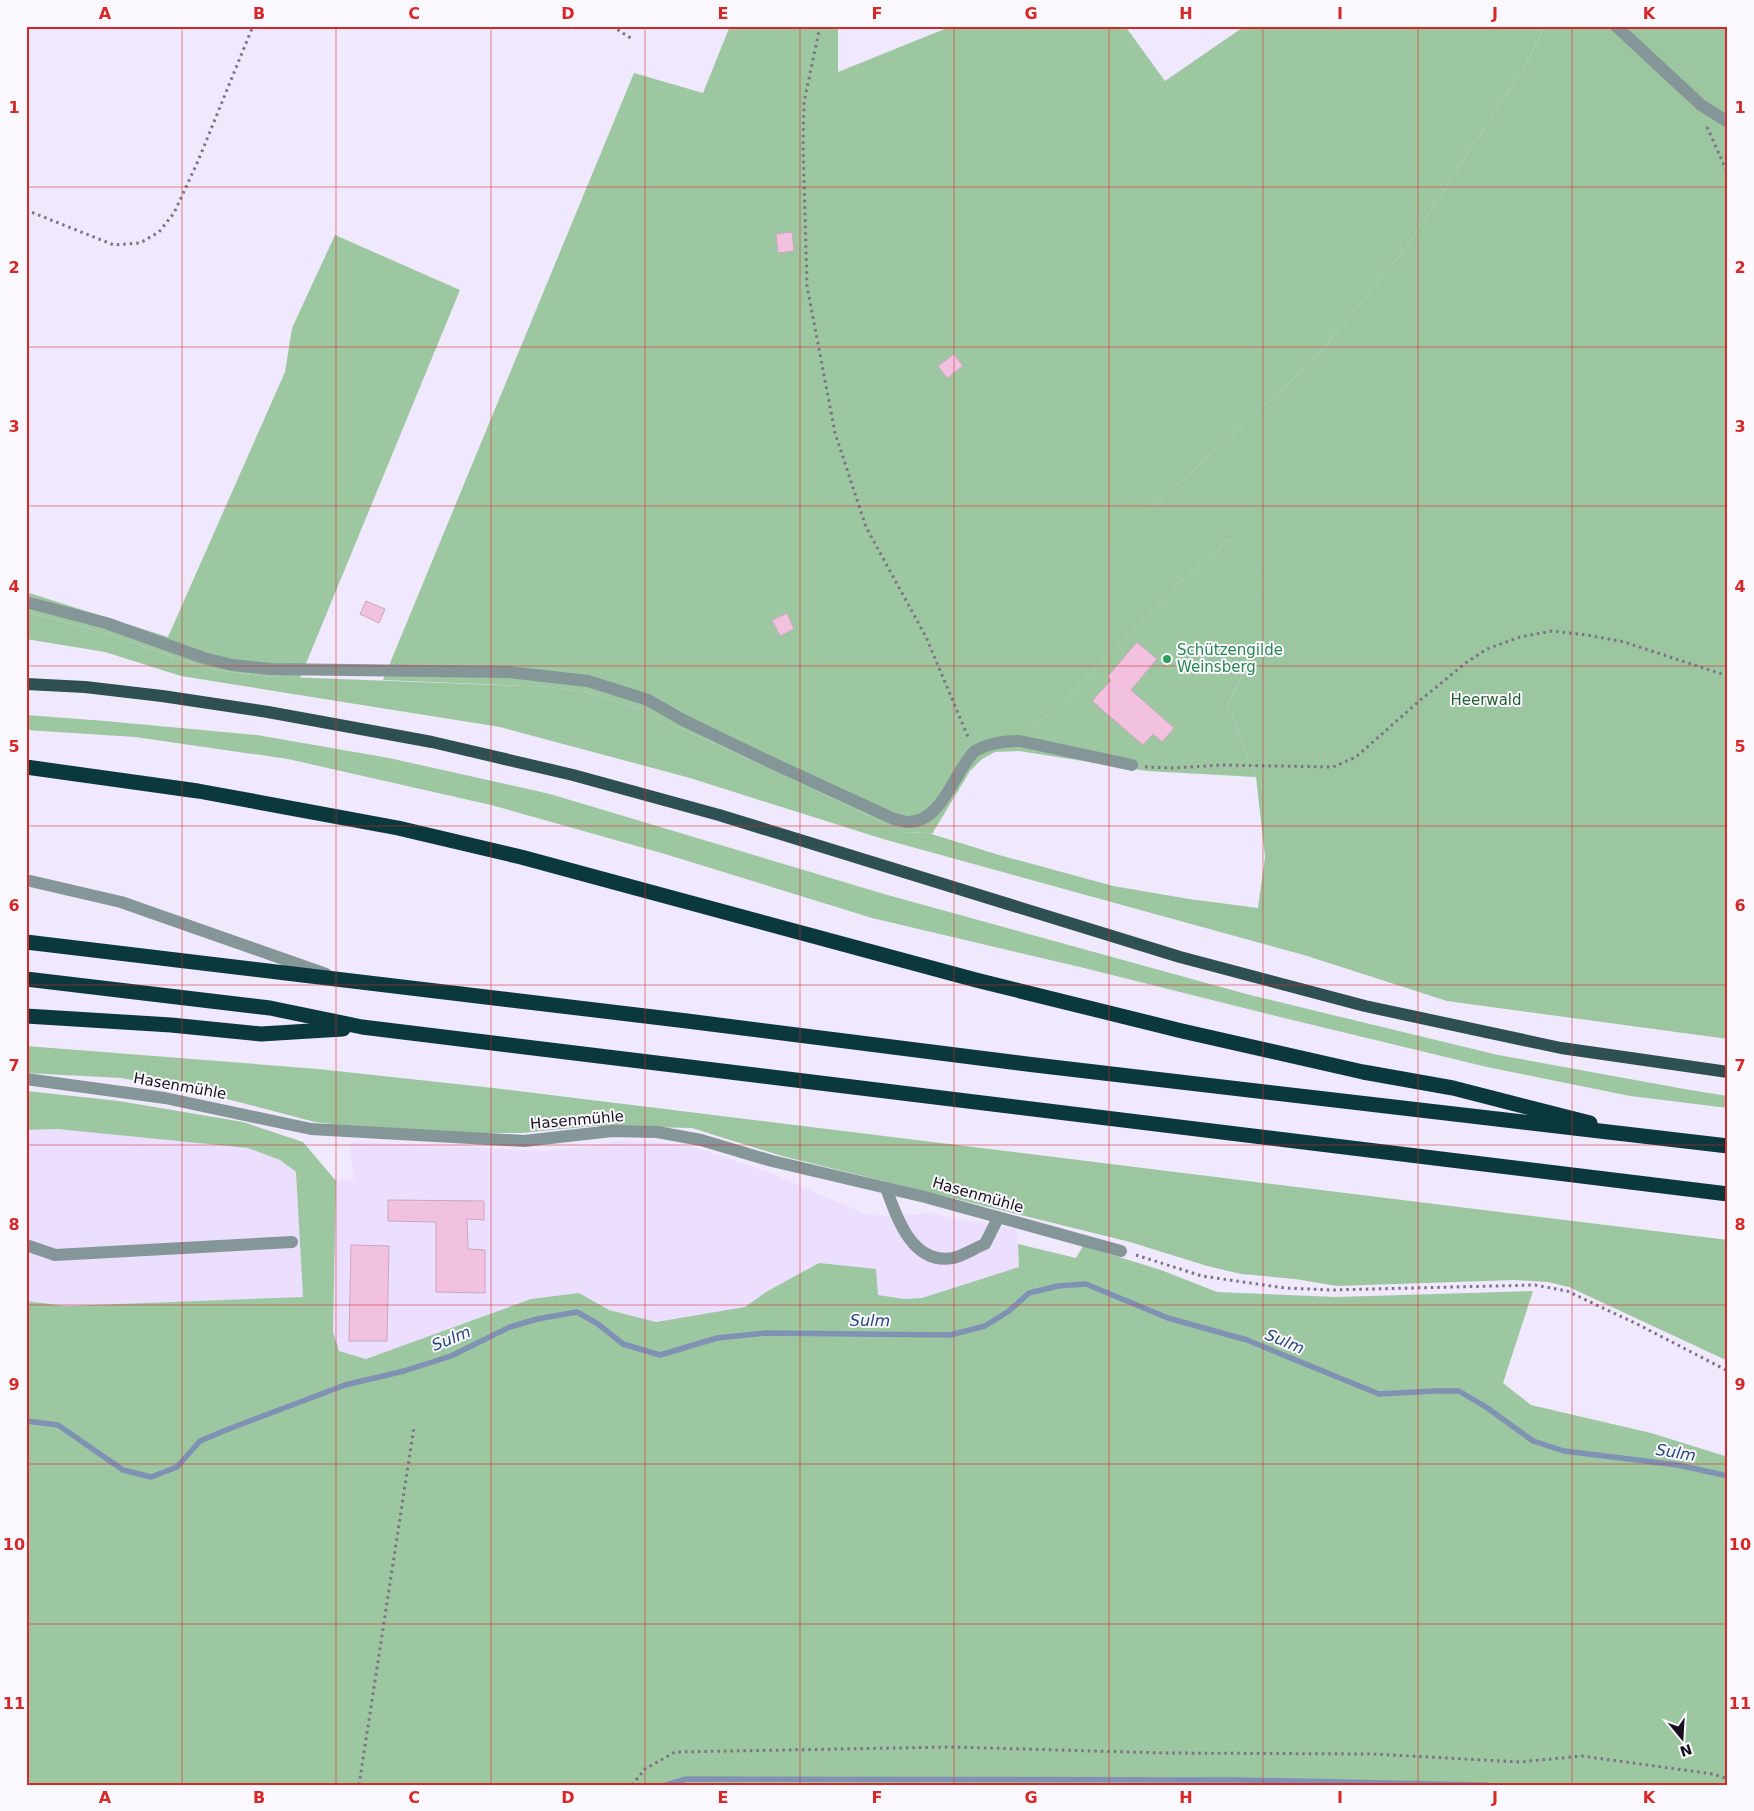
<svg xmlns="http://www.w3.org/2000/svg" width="1754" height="1811" viewBox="0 0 1754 1811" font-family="'DejaVu Sans',sans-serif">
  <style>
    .built { fill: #ecdefe }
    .green { fill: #9dc7a1 }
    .forest { fill: #9cc6a0 }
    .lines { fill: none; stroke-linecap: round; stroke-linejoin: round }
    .stream { stroke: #7f92b4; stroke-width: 5.5 }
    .building { fill: #f3c1e0; stroke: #c9a8bc }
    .path { stroke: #7b7484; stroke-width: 3; stroke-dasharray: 2.5 4; stroke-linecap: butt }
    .minor { stroke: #849698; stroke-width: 12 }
    .major { stroke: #2e5053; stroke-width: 12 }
    .highway { stroke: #0b383c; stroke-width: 15 }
    .grid { fill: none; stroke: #d62828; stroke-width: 1; stroke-opacity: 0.55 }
    .leisure-dot { fill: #2e9e5b; stroke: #fbf8ff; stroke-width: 2 }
    .labels { text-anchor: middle; stroke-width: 4; stroke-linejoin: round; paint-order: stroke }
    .leisure-label { font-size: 15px; fill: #27864d; stroke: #fbf8ff; text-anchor: start }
    .park-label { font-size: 15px; fill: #225e2e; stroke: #fbf8ff }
    .street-label { font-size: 15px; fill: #16111c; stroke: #fbf8ff }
    .water-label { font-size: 16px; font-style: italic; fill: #24487e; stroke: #fbf8ff }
    .neatline { fill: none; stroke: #d62828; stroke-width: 2 }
    .grid-label { font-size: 16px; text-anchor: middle; font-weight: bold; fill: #d62828 }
  </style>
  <rect width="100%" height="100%" fill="#f0e8fc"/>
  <g class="built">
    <path d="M57,1129L248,1148L280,1160L296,1172L303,1297L66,1306L26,1301V1130Z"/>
    <path d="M620,1141L665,1143L696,1148L768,1172L865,1214L883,1216L928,1213L1017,1230L1019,1267L922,1298L904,1299L878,1295L766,1292L745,1307L656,1322L609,1310L579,1293L432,1336L366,1359L339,1351L333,1332L336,1181L354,1180L350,1148L352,1142L545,1151L573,1148Z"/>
  </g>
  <g class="green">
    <path d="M730,26H838V72L952,26H1125L1165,81L1245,26H1545L1524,68L1404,251L1312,362L1151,509L1033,727L1065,699L1183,579L1229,539L1274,584L1216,645L1243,673L1228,705L1256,777L1147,771L1019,751L995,752L982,759L970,771L932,834L925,832L904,833L786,776L640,710L593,694L551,687L383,680L634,73L703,93Z"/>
    <path d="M335,235L460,290L300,678L260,676L211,669L178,659L102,632L26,612V592L168,637L285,372L292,328Z"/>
    <path d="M26,715L105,721L257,735L389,758L550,794L884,894L1250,995L1498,1055L1690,1090L1728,1096V1108L1630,1096L1487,1067L1280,1017L1080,967L872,918L665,854L491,805L288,759L135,737L26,730Z"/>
    <path d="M26,1091L119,1101L243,1122L303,1142L336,1181L333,1332L339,1351L366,1359L531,1299L579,1293L609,1310L656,1322L745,1307L766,1292L819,1263L876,1269L878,1295L904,1299L922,1298L1019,1267L1018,1244L1076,1258L1083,1246L1161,1270L1217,1292L1336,1297L1533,1291L1503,1383L1531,1405L1651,1433L1728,1457V1785H26V1301L66,1306L303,1297L296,1172L280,1160L248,1148L57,1129L26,1130Z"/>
  </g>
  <g class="forest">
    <path d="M1545,26H1728V1039L1447,1001L1304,955L883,839L690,778L500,727L181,676L105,652L26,639V612L102,632L178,659L211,669L260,676L551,687L593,694L640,710L786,776L904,833L925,832L999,855L1113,886L1189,899L1258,908L1265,857L1256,777L1228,705L1243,673L1215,645L1273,584L1229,539L1183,579L1065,699L1033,727L993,730L974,725L949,672L1151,509L1312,362L1404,251L1524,68Z"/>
    <path d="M26,1046L318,1069L493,1088L1728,1240V1361L1569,1287L1548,1282L1515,1280L1337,1286L1295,1279L1241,1274L1207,1266L1130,1242L782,1156L692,1128L594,1126L521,1133H470L340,1125L315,1122L200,1092L121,1078L26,1073Z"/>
  </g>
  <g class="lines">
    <g class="stream">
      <path d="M26,1421L58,1425L123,1470L151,1477L177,1467L200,1441L226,1430L345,1385L404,1371L451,1356L510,1327L537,1319L577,1312L598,1324L623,1344L660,1355L717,1338L766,1333L950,1335L985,1326L1009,1311L1029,1293L1058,1286L1086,1284L1168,1318L1247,1340L1379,1394L1434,1391H1459L1486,1407L1533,1441L1564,1451L1678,1465L1728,1476"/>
      <path d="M666,1785L686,1779L1240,1780L1487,1785"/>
    </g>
  </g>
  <g class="building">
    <path d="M792,232L794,251L778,253L776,234Z"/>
    <path d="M954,354L963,366L947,378L938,366Z"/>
    <path d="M366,601L385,609L379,623L360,614Z"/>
    <path d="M787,613L794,629L780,636L772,620Z"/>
    <path d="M1137,642L1157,659L1131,690L1174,728L1162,742L1153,734L1143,745L1092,701L1111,680L1107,677Z"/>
    <path d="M388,1200L484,1201V1220L467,1219L468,1249L485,1250V1293L436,1292V1222L388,1221Z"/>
    <path d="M351,1245L389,1246L387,1341H349Z"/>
  </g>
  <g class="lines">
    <g class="path">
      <path d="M612,26L632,39"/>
      <path d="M820,26L804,102L803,145L807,286L835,433L866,527L926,637L968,737"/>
      <path d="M1707,127L1728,174"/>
      <path d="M26,210L114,245L140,243L159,232L174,213L198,161L253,26"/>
      <path d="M1145,767L1174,768L1221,765L1333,767L1356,757L1418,702L1467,662L1487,649L1520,637L1552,631L1587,635L1624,642L1728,676"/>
      <path d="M1136,1255L1202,1276L1285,1288L1331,1290L1535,1285L1567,1291L1639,1325L1728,1371"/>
      <path d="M359,1785L414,1427"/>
      <path d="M632,1785L645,1769L675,1752L952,1747L1165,1753L1373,1754L1520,1762L1582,1756L1713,1774L1728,1779"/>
    </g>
    <g class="minor">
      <path d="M1616,26L1701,105L1728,122"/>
      <path d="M26,602L106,623L204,658L232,665L270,669L508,672L588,681L648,700L683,720L770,762L894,819C899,820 904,822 909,822C935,822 949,789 961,770C965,764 970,755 975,751C988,743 1005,741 1020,741L1132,765"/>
      <path d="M26,880L121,902L326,974"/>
      <path d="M26,1079L165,1098L311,1129L524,1141L612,1131L657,1132L701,1140L772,1161L925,1197L1121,1251"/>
      <path d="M886,1188C897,1218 912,1265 953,1258C963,1256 975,1248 985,1244L998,1218"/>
      <path d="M26,1245L55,1255L292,1242"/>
    </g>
    <path class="major" d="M26,684L85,687L162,696L268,712L432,742L573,775L719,815L1180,957L1365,1006L1561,1048L1728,1072"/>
    <g class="highway">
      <path d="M26,767L198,791L398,828L521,857L976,980L1182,1031L1363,1072L1453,1088L1590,1123"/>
      <path d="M26,942L687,1021L1035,1065L1728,1146"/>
      <path d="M26,979L270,1008L362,1027L1728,1194"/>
      <path d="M26,1016L171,1025L261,1034L343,1029"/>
    </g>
  </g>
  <path class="grid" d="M182,26V1785M336,26V1785M491,26V1785M645,26V1785M800,26V1785M954,26V1785M1109,26V1785M1263,26V1785M1418,26V1785M1572,26V1785M26,187H1728M26,347H1728M26,506H1728M26,666H1728M26,826H1728M26,985H1728M26,1145H1728M26,1305H1728M26,1464H1728M26,1624H1728"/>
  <circle class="leisure-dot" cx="1167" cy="659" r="5"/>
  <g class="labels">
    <g class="leisure-label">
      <text x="1177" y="655">Schützengilde<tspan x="1177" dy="17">Weinsberg</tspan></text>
    </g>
    <g class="park-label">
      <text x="1486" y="705">Heerwald</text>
    </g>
    <g class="street-label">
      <text transform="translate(180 1086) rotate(10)" y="5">Hasenmühle</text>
      <text transform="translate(577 1120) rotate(-5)" y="5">Hasenmühle</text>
      <text transform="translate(978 1195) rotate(16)" y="5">Hasenmühle</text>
    </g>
    <g class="water-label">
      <text transform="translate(870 1320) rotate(1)" y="6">Sulm</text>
      <text transform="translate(451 1338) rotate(-22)" y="6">Sulm</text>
      <text transform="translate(1285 1341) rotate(23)" y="6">Sulm</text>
      <text transform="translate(1676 1452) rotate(9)" y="6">Sulm</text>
    </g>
  </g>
  <rect width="1754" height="1811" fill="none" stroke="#fbf8ff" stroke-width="55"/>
  <g transform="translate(1682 1738) rotate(162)" stroke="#fbf8ff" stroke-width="4" paint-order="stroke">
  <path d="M0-4L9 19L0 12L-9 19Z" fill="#16111c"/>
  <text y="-8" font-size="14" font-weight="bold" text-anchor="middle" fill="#16111c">N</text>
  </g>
  <rect x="28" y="28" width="1698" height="1756" class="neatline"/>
  <g class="grid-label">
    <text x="105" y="19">A</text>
    <text x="259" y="19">B</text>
    <text x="414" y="19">C</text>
    <text x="568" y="19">D</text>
    <text x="723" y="19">E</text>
    <text x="877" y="19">F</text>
    <text x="1031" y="19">G</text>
    <text x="1186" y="19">H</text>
    <text x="1340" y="19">I</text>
    <text x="1495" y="19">J</text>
    <text x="1649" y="19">K</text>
    <text x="14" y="113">1</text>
    <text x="1740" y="113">1</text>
    <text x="14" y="273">2</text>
    <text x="1740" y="273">2</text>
    <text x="14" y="432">3</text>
    <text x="1740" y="432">3</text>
    <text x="14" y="592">4</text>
    <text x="1740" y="592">4</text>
    <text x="14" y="752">5</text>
    <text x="1740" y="752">5</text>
    <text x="14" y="911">6</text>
    <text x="1740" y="911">6</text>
    <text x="14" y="1071">7</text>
    <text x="1740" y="1071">7</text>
    <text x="14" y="1230">8</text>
    <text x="1740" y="1230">8</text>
    <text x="14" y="1390">9</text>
    <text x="1740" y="1390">9</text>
    <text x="14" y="1550">10</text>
    <text x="1740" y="1550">10</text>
    <text x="14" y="1709">11</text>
    <text x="1740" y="1709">11</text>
    <text x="105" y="1803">A</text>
    <text x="259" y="1803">B</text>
    <text x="414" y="1803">C</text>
    <text x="568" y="1803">D</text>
    <text x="723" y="1803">E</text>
    <text x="877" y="1803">F</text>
    <text x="1031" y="1803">G</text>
    <text x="1186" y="1803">H</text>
    <text x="1340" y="1803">I</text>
    <text x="1495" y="1803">J</text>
    <text x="1649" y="1803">K</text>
  </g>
</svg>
